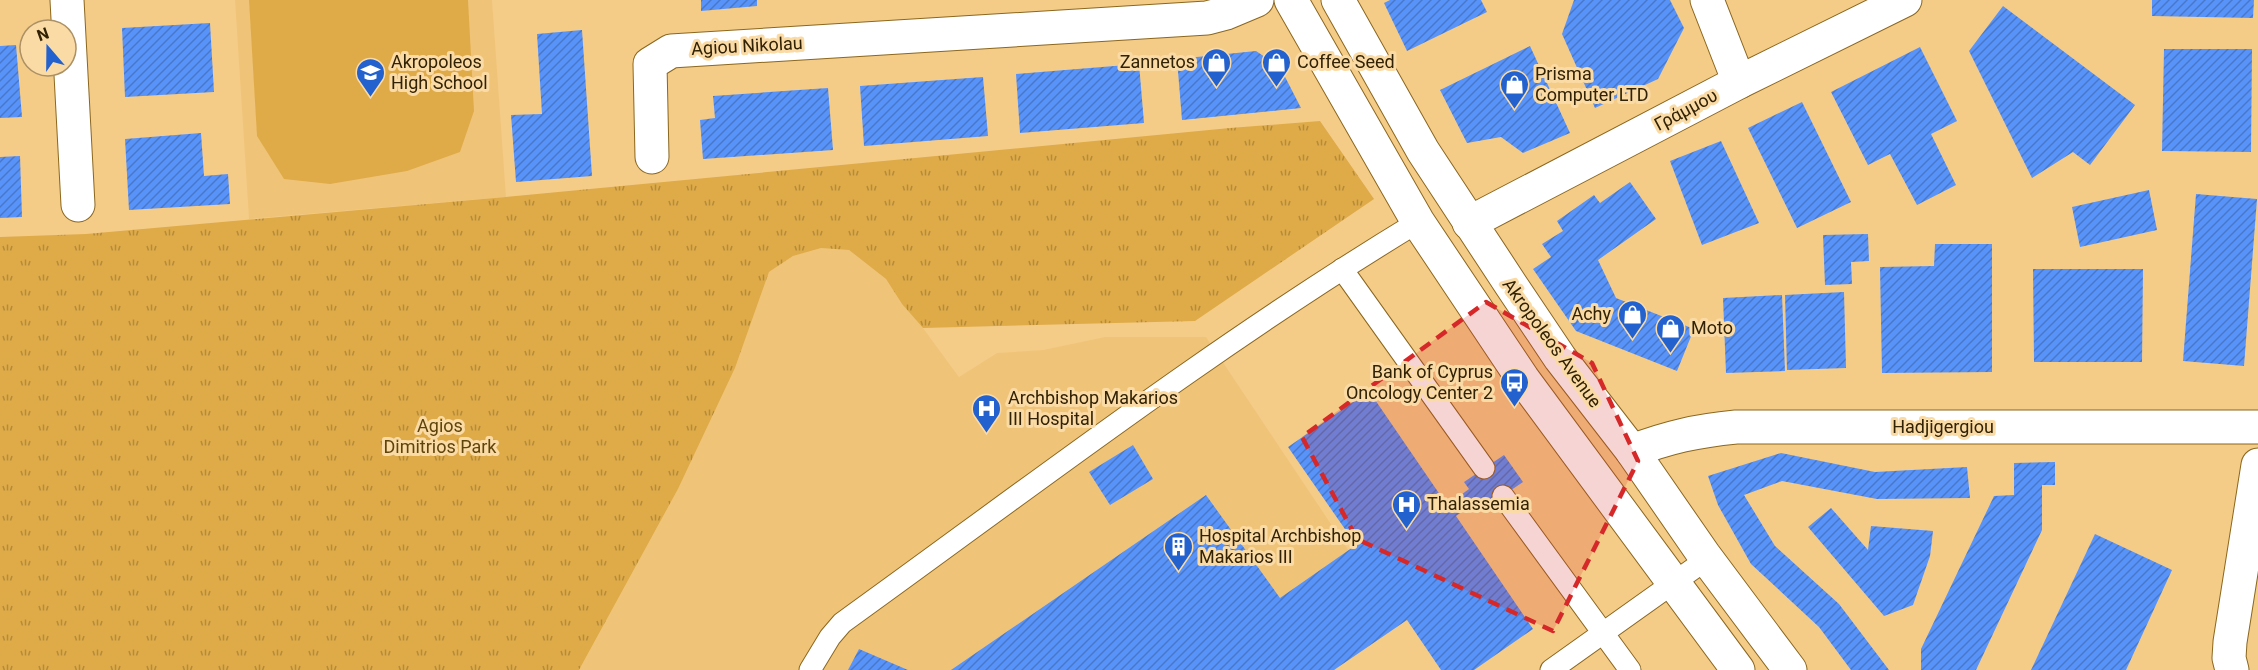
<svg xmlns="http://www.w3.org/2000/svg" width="2258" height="670" viewBox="0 0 2258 670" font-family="Roboto,sans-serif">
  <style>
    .built { fill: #f0c478 }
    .park { fill: url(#park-tufts) }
    .pitch { fill: #dfab48 }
    .building { fill: url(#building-hatch) }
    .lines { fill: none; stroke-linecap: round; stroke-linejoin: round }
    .service-casing { stroke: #8b671f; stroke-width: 23 }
    .minor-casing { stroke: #8b671f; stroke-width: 35 }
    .secondary-casing { stroke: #8b671f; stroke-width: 35 }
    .service { stroke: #fff; stroke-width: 21 }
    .minor { stroke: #fff; stroke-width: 33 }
    .secondary { stroke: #fff; stroke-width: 33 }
    .marked { fill: #d62828; fill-opacity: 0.2; stroke: #d62828; stroke-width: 4.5; stroke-dasharray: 12 8; stroke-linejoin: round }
    .labels { text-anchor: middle; stroke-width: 6; stroke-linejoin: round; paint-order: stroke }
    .street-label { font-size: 18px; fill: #322205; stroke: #fbdba5 }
    .poi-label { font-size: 18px; fill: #322205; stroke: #fbdba5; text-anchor: start }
    .park-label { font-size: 18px; fill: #5e440b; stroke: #fbdba5 }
  </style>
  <defs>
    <pattern id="park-tufts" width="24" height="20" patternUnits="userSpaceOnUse" patternTransform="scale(1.5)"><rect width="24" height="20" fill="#dfab48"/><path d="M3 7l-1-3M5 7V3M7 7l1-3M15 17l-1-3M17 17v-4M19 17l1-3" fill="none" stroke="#b58b3a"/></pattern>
    <pattern id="building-hatch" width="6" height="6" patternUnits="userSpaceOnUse" patternTransform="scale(1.5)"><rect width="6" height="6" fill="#5893fa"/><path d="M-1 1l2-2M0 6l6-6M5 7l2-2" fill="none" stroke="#4978c8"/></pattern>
  </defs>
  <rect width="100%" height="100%" fill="#f4cc88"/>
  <g class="built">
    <path d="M235,0H492L506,197L249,219Z"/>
    <path d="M821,247L849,250L886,279L902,304L923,328L959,377L997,353L1043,350L1105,337H1206L1355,560L1305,670H579L678,489L735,368L769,272L793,256Z"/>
  </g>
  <path class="park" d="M1320,121L1374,199L1195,321L923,328L902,304L886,279L849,250L821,248L793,256L769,272L735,368L678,489L579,670H0V237L86,234L506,197L1230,128Z"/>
  <path class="pitch" d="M249,0H468L474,111L460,152L407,171L330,184L284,179L257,136Z"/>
  <g class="building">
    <path d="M701,0H757V6L701,11Z"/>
    <path d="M1390,0H1481L1487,12L1407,51L1384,3Z"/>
    <path d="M1574,0H1670L1684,28L1658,79L1595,108L1562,34Z"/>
    <path d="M2152,0H2254L2253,18L2152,16Z"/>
    <path d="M2003,6L2135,105L2090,165L2073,152L2032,178L1969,51Z"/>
    <path d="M210,23L214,92L125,97L122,28Z"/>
    <path d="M582,30L592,176L516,182L511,115L542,114L537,34Z"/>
    <path d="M16,45L22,117L0,118V46Z"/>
    <path d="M1530,46L1570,133L1523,153L1501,137L1467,143L1440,90Z"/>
    <path d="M1920,47L1957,121L1931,134L1956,185L1917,205L1890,154L1868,165L1831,92Z"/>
    <path d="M2164,49H2252L2251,152L2162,151Z"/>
    <path d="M1256,51L1280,67L1301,108L1182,120L1177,59Z"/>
    <path d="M1139,64L1144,123L1020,133L1016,74Z"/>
    <path d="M983,77L988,136L864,146L860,86Z"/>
    <path d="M828,88L833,150L703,159L700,120L715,118L713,96Z"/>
    <path d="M1802,102L1851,202L1797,228L1748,128Z"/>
    <path d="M201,133L204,176L228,174L230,204L129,210L125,139Z"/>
    <path d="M1721,141L1759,223L1702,245L1670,161Z"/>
    <path d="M20,156L22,217L0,218V157Z"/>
    <path d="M1630,182L1656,219L1598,260L1616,298L1694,329L1677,371L1576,331L1533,269L1551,257L1542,244L1563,231L1557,221L1594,195L1600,203Z"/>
    <path d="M2149,190L2157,230L2080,247L2072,207Z"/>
    <path d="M2196,194L2257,199L2244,366L2183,361Z"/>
    <path d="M1868,234L1869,261L1851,262L1852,284L1825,285L1823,235Z"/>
    <path d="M1935,244H1992V372L1882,373L1880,267L1934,266Z"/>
    <path d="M2033,269H2143L2142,362H2034Z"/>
    <path d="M1844,292L1846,368L1787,370L1785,295Z"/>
    <path d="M1782,295L1785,371L1726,373L1723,298Z"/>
    <path d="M1369,391L1447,505L1469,489L1464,482L1504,455L1523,482L1483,509L1477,501L1456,516L1533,629L1474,670H1441L1407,620L1334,670H951L1206,495L1280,598L1356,545L1288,447Z"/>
    <path d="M1133,445L1153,479L1110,505L1089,472Z"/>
    <path d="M1781,453L1875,472L1967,467L1970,498L1877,499L1782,481L1744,495L1775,546L1839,604L1889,670H1851L1819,627L1751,564L1718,505L1708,476Z"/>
    <path d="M2055,462V485H2042V530L1976,670H1921V649L1994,496L2014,495V463Z"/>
    <path d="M1831,508L1868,550L1871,526L1933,531L1930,556L1913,605L1884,616L1808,527Z"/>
    <path d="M2095,534L2172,570L2126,670H2031Z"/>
    <path d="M859,649L908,670H848Z"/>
  </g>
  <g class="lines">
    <defs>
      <g id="service">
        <path d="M1342,269L1484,468"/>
        <path d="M1503,496L1630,670"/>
        <path d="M810,670L830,637L842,623C1032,486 1218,343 1418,222"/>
        <path d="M1551,670L1707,559"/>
      </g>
      <g id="minor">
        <path d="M67,0L78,205"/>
        <path d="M1707,0L1739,82"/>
        <path d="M652,157L650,64L671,51L1207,18L1226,13L1257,0"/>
        <path d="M1469,223L1739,82L1905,0"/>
        <path d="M1632,451C1669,437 1696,431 1736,427H2258"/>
        <path d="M2232,670L2229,658L2230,642L2258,465"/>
      </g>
      <g id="secondary">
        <path d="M1291,0L1418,222L1523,379L1738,670"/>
        <path d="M1338,0L1423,151L1511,285L1560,358L1632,451L1704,555L1790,670"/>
      </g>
    </defs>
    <use href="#service" class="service-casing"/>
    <use href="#minor" class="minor-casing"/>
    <use href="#secondary" class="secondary-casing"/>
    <use href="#service" class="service"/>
    <use href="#minor" class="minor"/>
    <use href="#secondary" class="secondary"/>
  </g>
  <path class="marked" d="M1486,302L1592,363L1638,461L1553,631L1357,539L1302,437Z"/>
  <defs>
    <symbol id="shop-pin" viewBox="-11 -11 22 30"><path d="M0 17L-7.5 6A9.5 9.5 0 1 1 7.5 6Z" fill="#2362ce" stroke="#fbdba5"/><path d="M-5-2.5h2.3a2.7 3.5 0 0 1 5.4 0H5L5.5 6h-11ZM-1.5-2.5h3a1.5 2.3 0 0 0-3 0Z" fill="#fff"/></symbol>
    <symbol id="school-pin" viewBox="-11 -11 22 30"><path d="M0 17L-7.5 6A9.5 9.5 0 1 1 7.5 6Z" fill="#2362ce" stroke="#fbdba5"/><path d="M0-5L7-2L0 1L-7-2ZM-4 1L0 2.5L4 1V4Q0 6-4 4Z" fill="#fff"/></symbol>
    <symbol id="bus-pin" viewBox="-11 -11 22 30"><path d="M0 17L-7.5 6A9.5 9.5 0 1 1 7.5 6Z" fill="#2362ce" stroke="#fbdba5"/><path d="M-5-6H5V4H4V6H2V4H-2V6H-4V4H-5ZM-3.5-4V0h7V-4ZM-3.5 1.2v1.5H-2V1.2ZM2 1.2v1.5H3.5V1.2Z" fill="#fff"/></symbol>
    <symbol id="hospital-pin" viewBox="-11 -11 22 30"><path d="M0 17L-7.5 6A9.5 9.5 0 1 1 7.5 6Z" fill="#2362ce" stroke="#fbdba5"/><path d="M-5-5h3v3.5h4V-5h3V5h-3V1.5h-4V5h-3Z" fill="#fff"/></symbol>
    <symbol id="building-pin" viewBox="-11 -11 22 30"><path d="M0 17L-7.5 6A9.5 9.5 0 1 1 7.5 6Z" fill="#2362ce" stroke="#fbdba5"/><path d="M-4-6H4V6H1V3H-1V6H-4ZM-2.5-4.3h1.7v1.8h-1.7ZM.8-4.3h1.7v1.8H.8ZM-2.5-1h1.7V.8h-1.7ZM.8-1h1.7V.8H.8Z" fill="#fff"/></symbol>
  </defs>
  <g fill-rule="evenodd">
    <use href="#shop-pin" x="1200" y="46" width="33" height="45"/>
    <use href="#shop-pin" x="1260" y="46" width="33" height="45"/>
    <use href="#school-pin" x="354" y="56" width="33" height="45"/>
    <use href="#shop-pin" x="1498" y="68" width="33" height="45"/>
    <use href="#shop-pin" x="1616" y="298" width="33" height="45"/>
    <use href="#shop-pin" x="1654" y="312" width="33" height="45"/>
    <use href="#bus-pin" x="1498" y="366" width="33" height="45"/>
    <use href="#hospital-pin" x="970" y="392" width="33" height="45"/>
    <use href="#hospital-pin" x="1390" y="488" width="33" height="45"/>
    <use href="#building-pin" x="1162" y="530" width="33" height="45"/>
  </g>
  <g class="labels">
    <g class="street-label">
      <text transform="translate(747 46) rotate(-3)" y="6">Agiou Nikolau</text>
      <text transform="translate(1686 110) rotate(-28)" y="6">Γράμμου</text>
      <text transform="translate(1552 343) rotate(54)" y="6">Akropoleos Avenue</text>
      <text x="1943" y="433">Hadjigergiou</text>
    </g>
    <g class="poi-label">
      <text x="391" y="68">Akropoleos<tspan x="391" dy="21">High School</tspan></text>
      <text x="1195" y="68" text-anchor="end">Zannetos</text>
      <text x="1297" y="68">Coffee Seed</text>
      <text x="1535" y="80">Prisma<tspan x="1535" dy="21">Computer LTD</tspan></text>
      <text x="1611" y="320" text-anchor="end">Achy</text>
      <text x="1691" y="334">Moto</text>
      <text x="1493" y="378" text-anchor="end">Bank of Cyprus<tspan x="1493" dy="21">Oncology Center 2</tspan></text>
      <text x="1008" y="404">Archbishop Makarios<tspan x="1008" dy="21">III Hospital</tspan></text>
      <text x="1427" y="510">Thalassemia</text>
      <text x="1199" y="542">Hospital Archbishop<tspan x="1199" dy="21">Makarios III</tspan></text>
    </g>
    <g class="park-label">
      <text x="440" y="432">Agios<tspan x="440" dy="21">Dimitrios Park</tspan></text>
    </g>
  </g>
  <g transform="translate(48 48) rotate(340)"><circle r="28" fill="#fbdba5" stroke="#ab9165" stroke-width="1.5"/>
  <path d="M0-4.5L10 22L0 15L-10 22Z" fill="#2362ce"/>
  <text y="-9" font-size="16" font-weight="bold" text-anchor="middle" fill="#322205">N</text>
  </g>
</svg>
